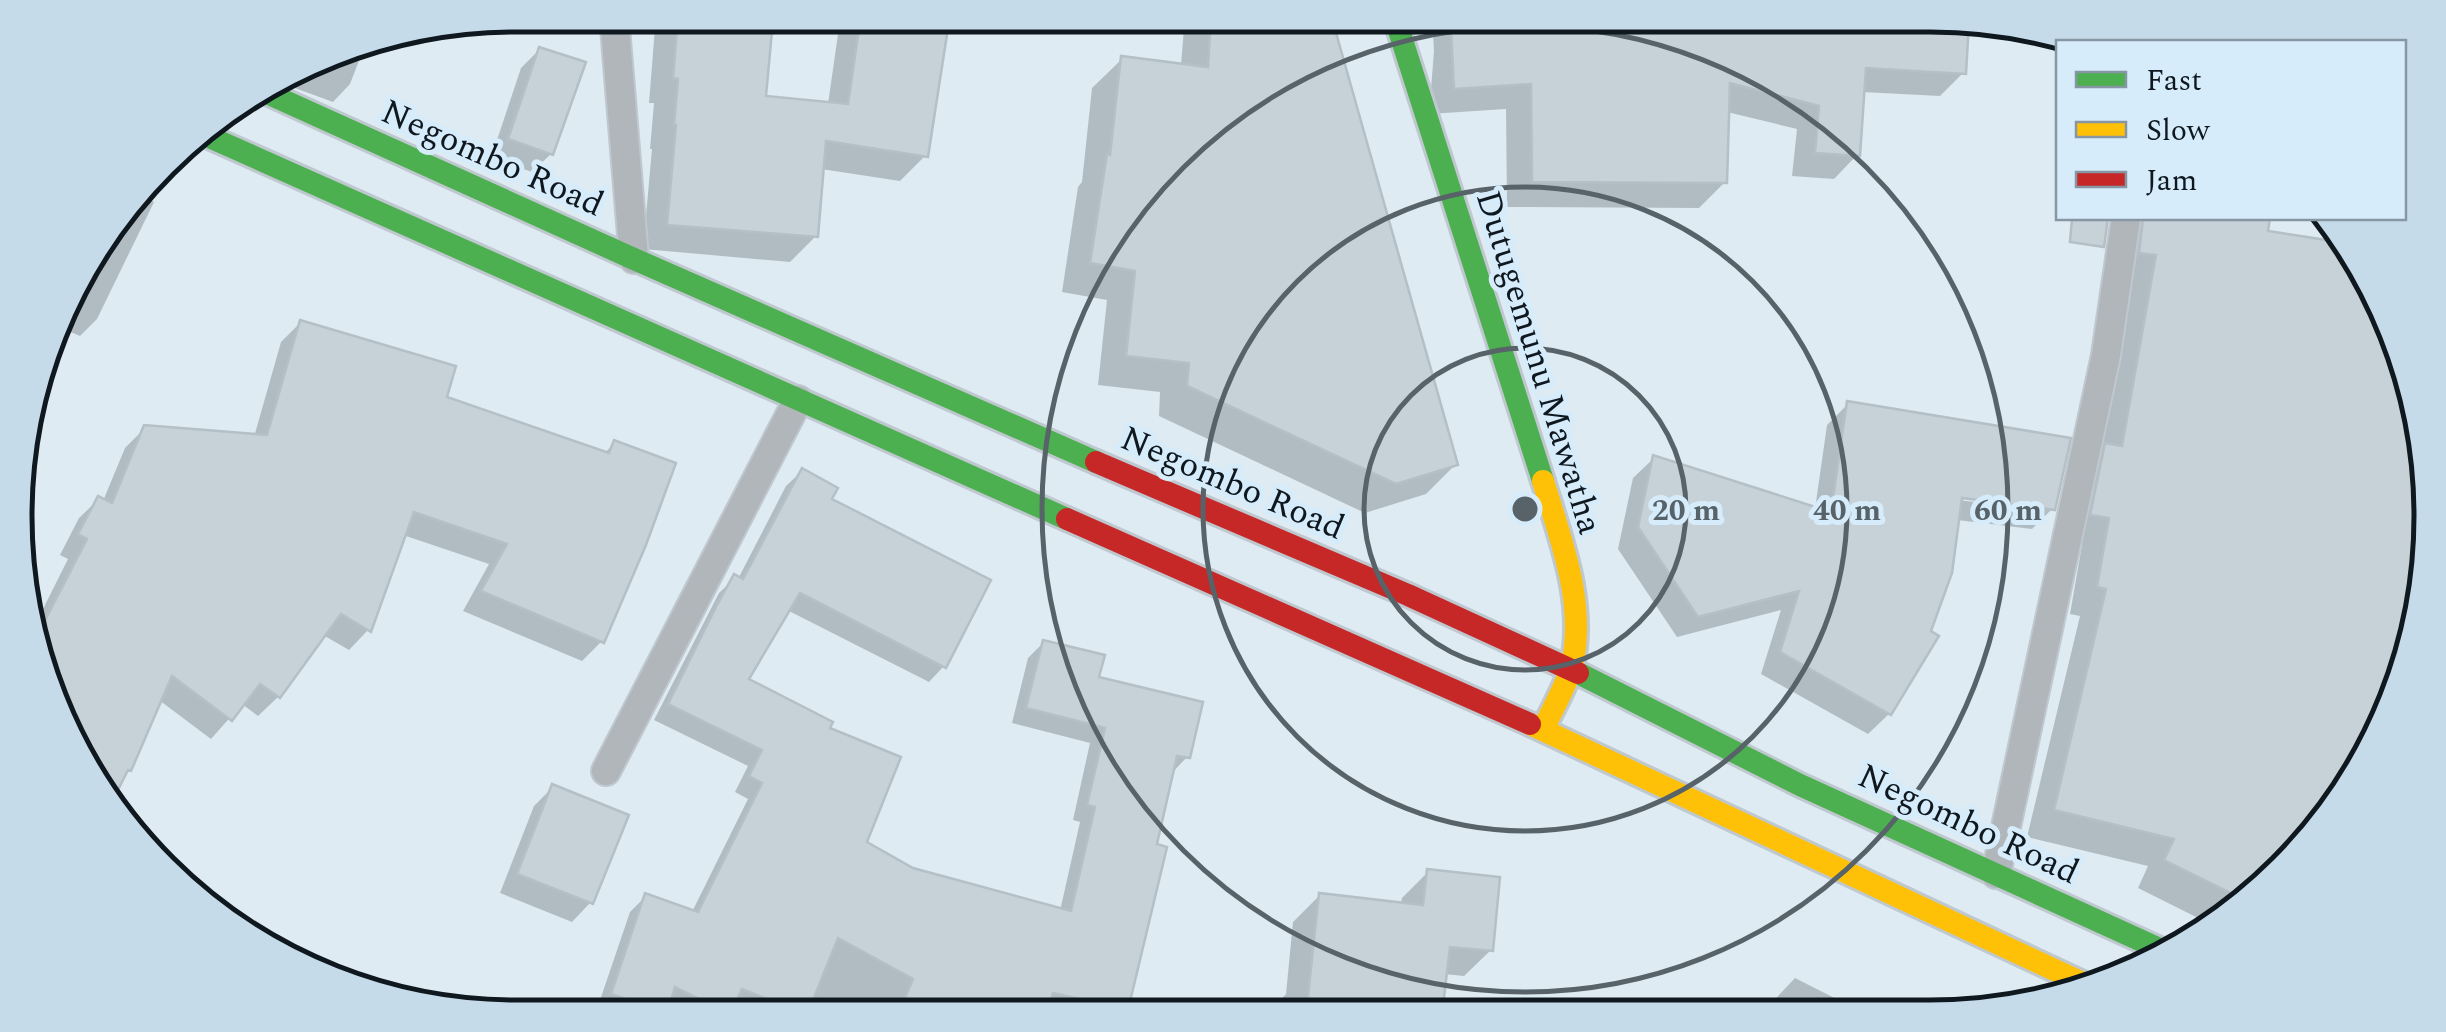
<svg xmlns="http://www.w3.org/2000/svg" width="2446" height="1032" viewBox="0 0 2446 1032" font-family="Spectral,serif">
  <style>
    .shadow { fill: #0003; fill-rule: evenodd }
    .building { fill: #c6d1d8; stroke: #b4bfc6; stroke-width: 2.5 }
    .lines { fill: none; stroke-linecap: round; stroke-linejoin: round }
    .lane-casing { stroke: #bfc8cf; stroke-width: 32 }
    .fast-casing { stroke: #bfc8cf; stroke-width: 28 }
    .slow-casing { stroke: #bfc8cf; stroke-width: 28 }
    .jam-casing { stroke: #bfc8cf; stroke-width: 28 }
    .lane { stroke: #b1b6ba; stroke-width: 28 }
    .fast { stroke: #4caf50; stroke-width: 22 }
    .slow { stroke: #ffc107; stroke-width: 22 }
    .jam { stroke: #c62828; stroke-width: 22 }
    .ring { fill: none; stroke: #576269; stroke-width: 5 }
    .labels { text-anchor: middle; stroke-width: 10; stroke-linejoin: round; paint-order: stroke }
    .street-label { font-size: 35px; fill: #0f181f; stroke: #d6ecfb }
    .rim { fill: none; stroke: #0f181f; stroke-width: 5 }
    .centre { fill: #576269; stroke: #d6ecfb; stroke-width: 5 }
    .ring-label { font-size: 30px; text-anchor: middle; font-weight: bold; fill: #576269; stroke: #d6ecfb; stroke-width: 10; stroke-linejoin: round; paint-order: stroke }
  </style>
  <rect width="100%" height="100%" fill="#deebf3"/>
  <g class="shadow">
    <path d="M656,15H771L764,98L828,104L840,20L796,15H946L925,156L900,181L821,169L816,236L790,262L643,249L652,149H650L654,103H649Z"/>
    <path d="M1185,15H1328L1455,465L1426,494L1365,513L1159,416L1160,392L1098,385L1107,300L1062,292L1078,187L1082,182L1092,88L1122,59L1181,66Z"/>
    <path d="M1432,15H1710L1963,73L1940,96L1862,92L1857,155L1834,179L1792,176L1797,129L1727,112L1725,182L1699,208L1507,207L1506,109L1429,114L1434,51Z"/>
    <path d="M367,40L350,84L333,102L292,87L297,75L354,42Z"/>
    <path d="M540,49L551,154L532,172L491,158L521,68Z"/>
    <path d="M140,195L154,202L97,319L80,336L59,327L82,266Z"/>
    <path d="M2131,218H2268L2265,233L2341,245L2380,295L2394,690L2398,691L2346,795L2260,893L2210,924L2138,888L2148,866L2027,837L2080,616L2070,614L2082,545L2064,542Z"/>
    <path d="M301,322L444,398L604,454L614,443L602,641L582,661L463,611L489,564L403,535L368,630L349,650L323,635L278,697L258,716L242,704L211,739L159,700L129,770L121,778L110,800L82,766L28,607L41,613L68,559L60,555L79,518L99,499L103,501L125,448L145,428L254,437L281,342Z"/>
    <path d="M1848,404L2053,508L2032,529L1957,520L1889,714L1868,734L1761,674L1781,610L1677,637L1618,549L1633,478L1654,458L1815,509L1827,425ZM1950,494L2041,505V510L1950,499Z"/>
    <path d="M802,471L829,500L944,666L929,682L787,610L746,680L827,729L864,843L912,871L1060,911L1080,822L1073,820L1090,743L1012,723L1028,658L1044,642L1096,679L1187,757L1171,774L1154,846L1125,1009L1119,1015H1069L1046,1010L1044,1015L890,1016L876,1010L873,1016H756L734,1007L729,1016L618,1017L597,1009L630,912L646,896L692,912L748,799L735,792L748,766L654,720L719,593L735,578L738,579L786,486Z"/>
    <path d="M553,787L590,903L572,922L500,893L534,806Z"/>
    <path d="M1428,872L1491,950L1464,976L1444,974L1440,1014L1272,1015L1273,1008L1286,994L1293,922L1319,896L1401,905L1402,898Z"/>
    <path d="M1795,978L1864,1013H1762Z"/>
  </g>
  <g class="building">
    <path d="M678,15H715L773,20L766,96L848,104L861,15H950L928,157L826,141L818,237L667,225L676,125H674L678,79L673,78Z"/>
    <path d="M1211,15H1331L1458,465L1396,484L1187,386L1189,363L1126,356L1135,271L1090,263L1107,154L1110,155L1121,56L1208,67Z"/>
    <path d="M1471,15H1931L1969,21L1966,74L1866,68L1860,156L1815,153L1819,106L1730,83L1727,183L1532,182L1531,84L1454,89L1451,30L1471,29Z"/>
    <path d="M539,47L586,62L553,155L508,139Z"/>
    <path d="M2072,218H2108L2104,247L2070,242Z"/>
    <path d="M2143,218H2270L2268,231L2339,242L2380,295L2428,476L2419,541H2421L2396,694L2346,795L2260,893L2247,901L2164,860L2174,839L2054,810L2106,589L2097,587L2109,518L2090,515L2105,443L2122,446L2156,255L2139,253Z"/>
    <path d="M300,320L456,366L447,397L609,453L614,440L676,463L646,545L604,643L481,591L507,544L414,512L371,632L341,614L280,698L260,684L232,721L172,676L131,771L128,770L112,802L82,766L39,640V632L87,539L78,534L98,496L112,503L144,425L267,435Z"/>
    <path d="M1847,401L2071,438L2055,510L1962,498L1952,573L1931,631L1939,636L1891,715L1780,652L1799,591L1698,617L1638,527L1653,455L1831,512Z"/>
    <path d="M802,468L838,488L832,499L991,580L946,668L800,593L749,679L833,722L830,728L901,757L867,842L913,868L1071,911L1095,807L1087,805L1105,728L1026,708L1043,640L1105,655L1099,677L1203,702L1190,758L1177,756L1157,844L1167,847L1128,1010L1053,993L1047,1015L941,1016L904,1000L913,979L838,938L807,1015L742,989L730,1014L675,987L667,1013L611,994L645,893L698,912L762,783L749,776L762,750L668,704L716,607L734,574L743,579Z"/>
    <path d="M552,784L629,815L593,904L517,874Z"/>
    <path d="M1427,869L1500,877L1493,951L1450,947L1442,1014L1306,1015L1319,893L1423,905Z"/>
  </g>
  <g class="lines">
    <defs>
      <g id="lane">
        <path d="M614,15L634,259"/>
        <path d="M606,771L798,400"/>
        <path d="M1996,874L2106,355L2126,218"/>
      </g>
      <g id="fast">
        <path d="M1394,15L1543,481"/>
        <path d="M267,93L634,259L1096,462"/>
        <path d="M198,132L1067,519"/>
        <path d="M1578,673L1800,785L2166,952"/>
      </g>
      <g id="slow">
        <path d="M1543,481C1561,540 1586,604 1572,665C1566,687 1552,709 1543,730"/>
        <path d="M1530,724L2091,987"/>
      </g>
      <g id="jam">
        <path d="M1096,462L1408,595L1578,673"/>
        <path d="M1067,519L1530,724"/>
      </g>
    </defs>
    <use href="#lane" class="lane-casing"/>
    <use href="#fast" class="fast-casing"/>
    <use href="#slow" class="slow-casing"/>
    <use href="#jam" class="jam-casing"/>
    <use href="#lane" class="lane"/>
    <use href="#fast" class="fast"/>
    <use href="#slow" class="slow"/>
    <use href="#jam" class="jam"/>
  </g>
  <g class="ring">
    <circle cx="1525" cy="509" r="161"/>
    <circle cx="1525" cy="509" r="322"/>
    <circle cx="1525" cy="509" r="483"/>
  </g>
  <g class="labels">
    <g class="street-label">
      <text transform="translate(493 157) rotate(24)" y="12">Negombo Road</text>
      <text transform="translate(1540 362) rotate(73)" y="12">Dutugemunu Mawatha</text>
      <text transform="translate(1233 482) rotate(23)" y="12">Negombo Road</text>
      <text transform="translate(1969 823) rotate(25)" y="12">Negombo Road</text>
    </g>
  </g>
  <path d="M0 0H2446V1032H0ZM516 32H1930A484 484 0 0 1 2414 516V516A484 484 0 0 1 1930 1000H516A484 484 0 0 1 32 516V516A484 484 0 0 1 516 32Z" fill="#c6dbe9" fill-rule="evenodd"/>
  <path class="rim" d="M516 32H1930A484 484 0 0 1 2414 516V516A484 484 0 0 1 1930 1000H516A484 484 0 0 1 32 516V516A484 484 0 0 1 516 32Z"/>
  <circle cx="1525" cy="509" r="15" class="centre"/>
  <g class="ring-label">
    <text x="1686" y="520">20 m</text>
    <text x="1847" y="520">40 m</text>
    <text x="2008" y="520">60 m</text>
  </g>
  <rect x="2056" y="40" width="350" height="180" fill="#d6ecfb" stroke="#8697a3" stroke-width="2.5"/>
  <rect x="2076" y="72" width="50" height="15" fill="#4caf50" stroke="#8697a3" stroke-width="2.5"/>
  <text x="2146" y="90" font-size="30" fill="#0f181f">Fast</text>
  <rect x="2076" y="122" width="50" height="15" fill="#ffc107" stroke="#8697a3" stroke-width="2.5"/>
  <text x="2146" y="140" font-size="30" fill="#0f181f">Slow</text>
  <rect x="2076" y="172" width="50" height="15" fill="#c62828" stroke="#8697a3" stroke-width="2.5"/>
  <text x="2146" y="190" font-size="30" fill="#0f181f">Jam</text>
</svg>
